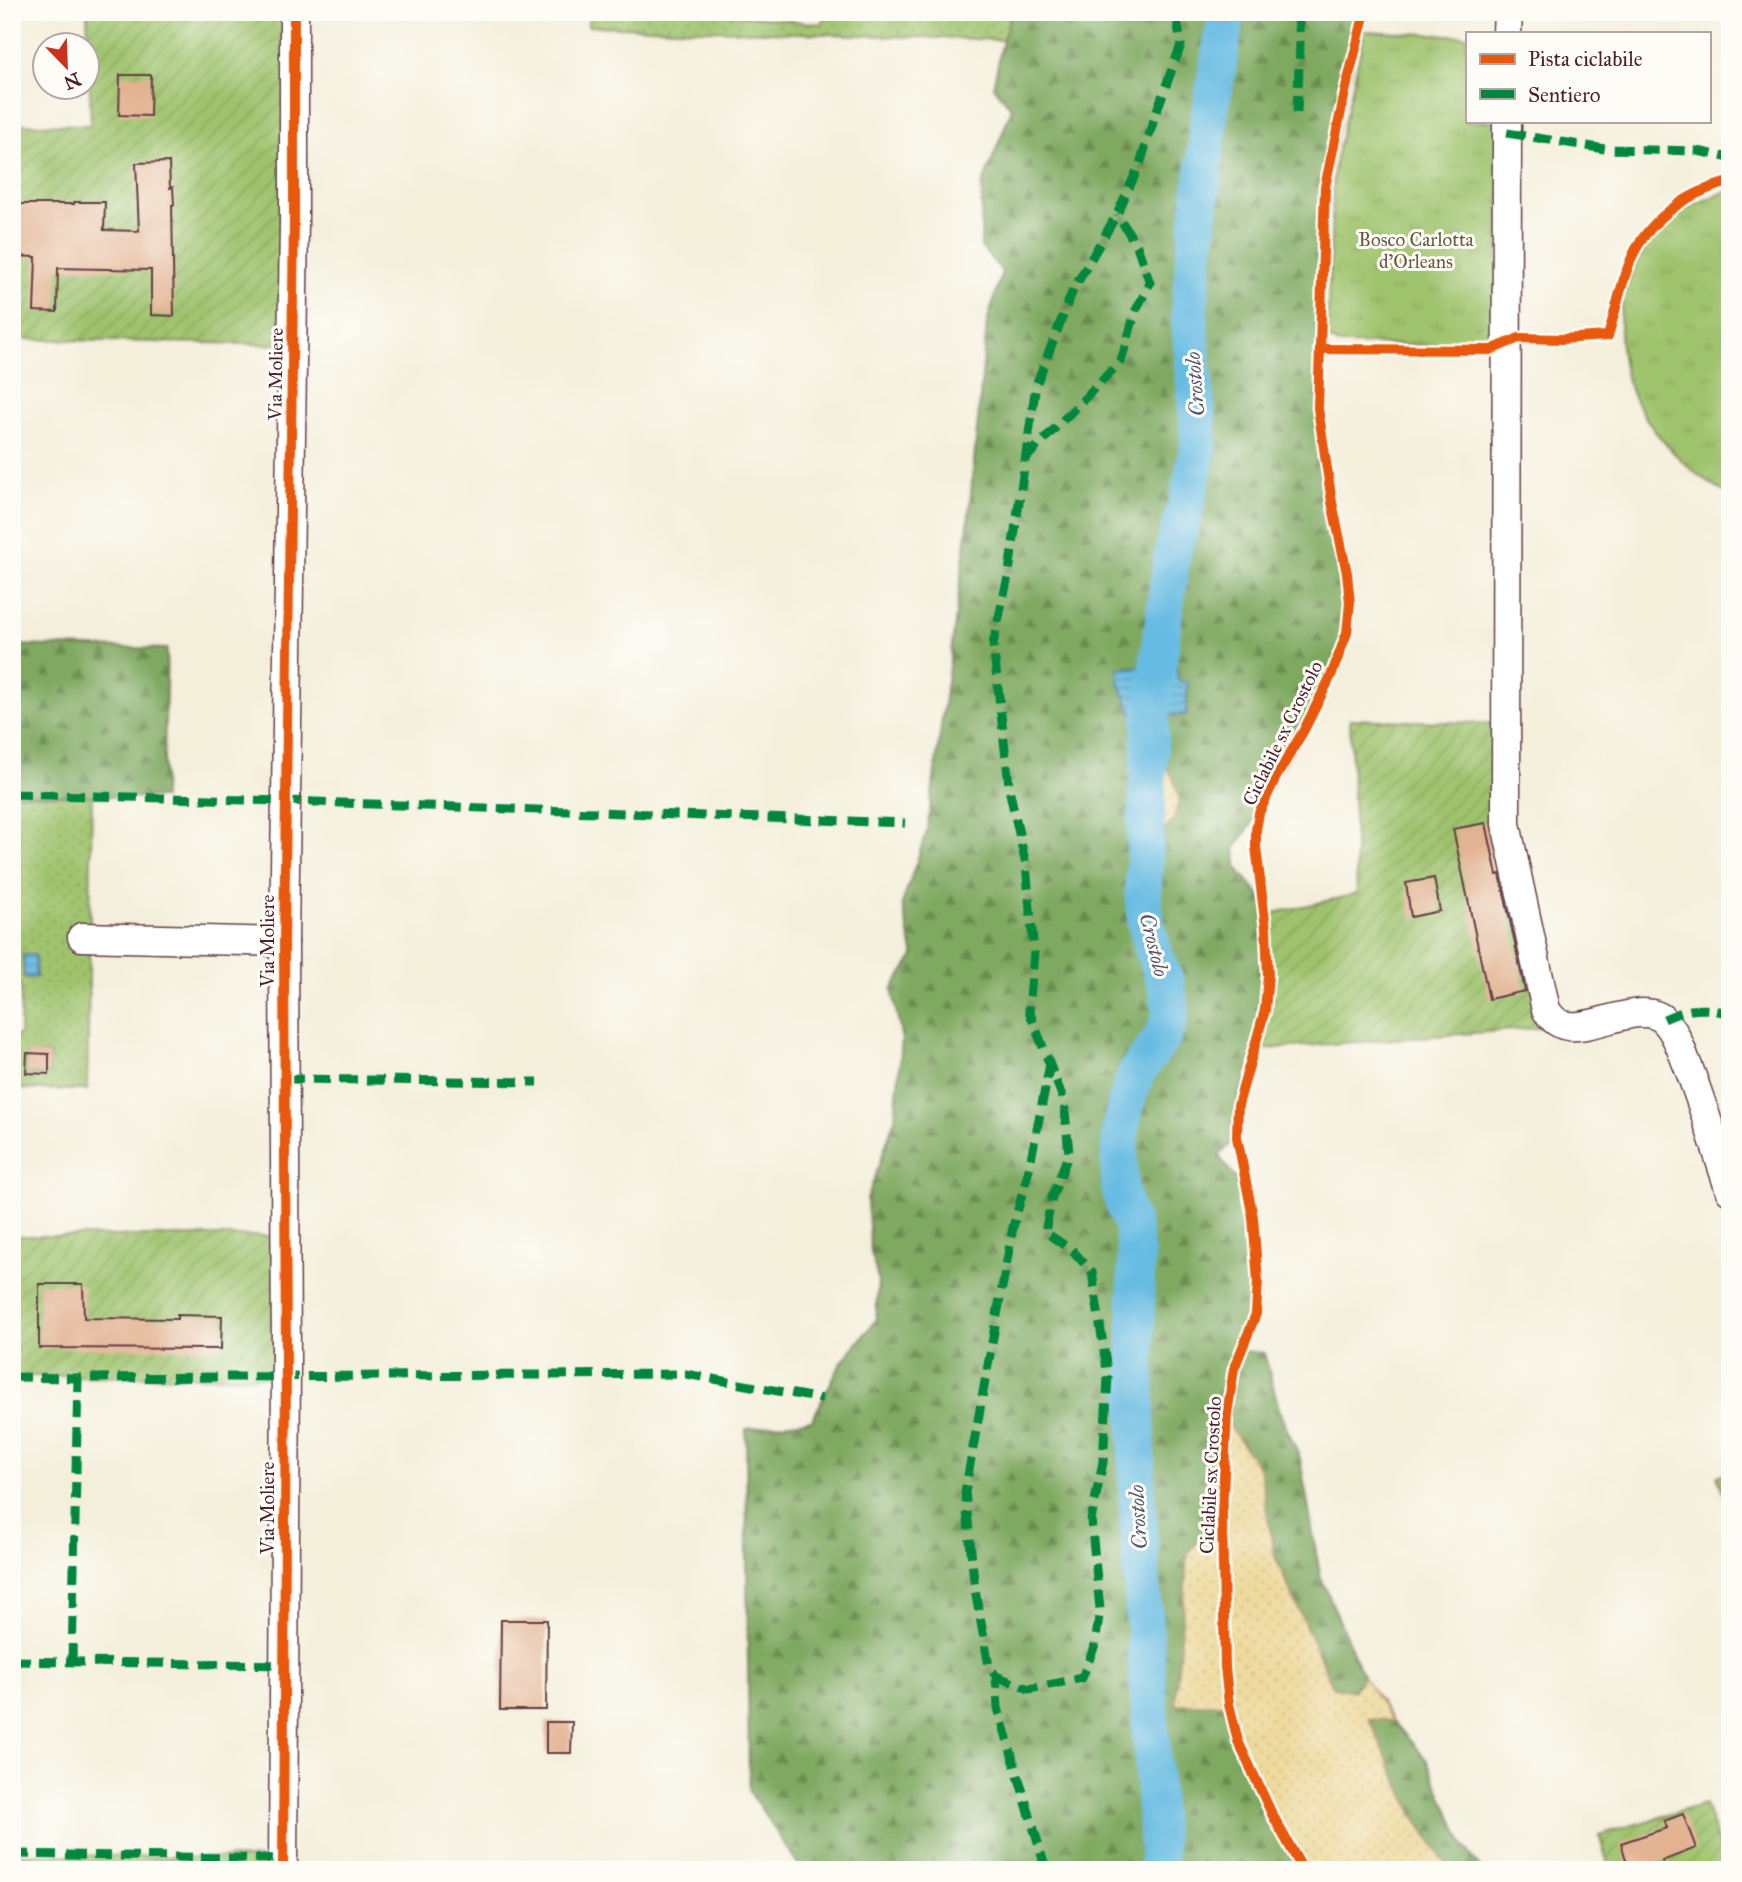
<svg xmlns="http://www.w3.org/2000/svg" width="1742" height="1882" viewBox="0 0 1742 1882" font-family="'IM FELL Great Primer',serif">
  <style>
    .grass { fill: url(#grass-dots); stroke: #74714c; stroke-width: 2; fill-rule: evenodd }
    .forest { fill: url(#forest-firs); stroke: #646446; stroke-width: 2 }
    .sand { fill: url(#sand-dots); stroke: #9c7c64; stroke-width: 2 }
    .park { fill: url(#park-tufts); stroke: #74714c; stroke-width: 2 }
    .garden { fill: url(#garden-furrows); stroke: #74714c; stroke-width: 2 }
    .water { fill: url(#water-rules); stroke: #586d86; stroke-width: 2 }
    .lines { fill: none; stroke-linecap: round; stroke-linejoin: round }
    .river { stroke: #66bbe2; stroke-width: 37 }
    .building { fill: #e2b291 }
    .minor-casing { stroke: #643e45; stroke-width: 31 }
    .minor { stroke: #fff; stroke-width: 28 }
    .quiet { stroke: #00873e; stroke-width: 9; stroke-dasharray: 18 9; stroke-linecap: butt }
    .cycleway-casing { stroke: #fdfcf7; stroke-width: 15 }
    .cycleway { stroke: #e8590c; stroke-width: 10 }
    .labels { text-anchor: middle; stroke-width: 6; stroke-linejoin: round; paint-order: stroke }
    .park-label { font-size: 19px; fill: #685842; stroke: #fdfcf7 }
    .street-label { font-size: 19px; fill: #4a1f2b; stroke: #fdfcf7 }
    .water-label { font-size: 21px; font-style: italic; fill: #54566b; stroke: #fdfcf7 }
  </style>
  <defs>
    <pattern id="grass-dots" width="8" height="8" patternUnits="userSpaceOnUse" patternTransform="scale(1.75)"><rect width="8" height="8" fill="#9fc36d"/><path d="M2 2h.1M6 6h.1" fill="none" stroke="#8aa75f" stroke-width="1.8" stroke-linecap="round"/></pattern>
    <pattern id="forest-firs" width="22" height="20" patternUnits="userSpaceOnUse" patternTransform="scale(1.75)"><rect width="22" height="20" fill="#7fa960"/><path d="M5 1l3.5 6h-7zM16 11l3.5 6h-7z" fill="#6a894f"/></pattern>
    <pattern id="sand-dots" width="8" height="8" patternUnits="userSpaceOnUse" patternTransform="scale(1.75)"><rect width="8" height="8" fill="#eeda9e"/><path d="M2 2h.1M6 6h.1" fill="none" stroke="#cebb88" stroke-width="1.8" stroke-linecap="round"/></pattern>
    <pattern id="park-tufts" width="24" height="20" patternUnits="userSpaceOnUse" patternTransform="scale(1.75)"><rect width="24" height="20" fill="#9fc36d"/><path d="M3 7l-1-3M5 7V3M7 7l1-3M15 17l-1-3M17 17v-4M19 17l1-3" fill="none" stroke="#8aa75f"/></pattern>
    <pattern id="garden-furrows" width="10" height="10" patternUnits="userSpaceOnUse" patternTransform="scale(1.75)"><rect width="10" height="10" fill="#9fc36d"/><path d="M-1 1l2-2M0 10L10 0M9 11l2-2" fill="none" stroke="#8aa75f"/></pattern>
    <pattern id="water-rules" width="6" height="5" patternUnits="userSpaceOnUse" patternTransform="scale(1.75)"><rect width="6" height="5" fill="#66bbe2"/><path d="M0 2.5h6" fill="none" stroke="#5697b7"/></pattern>
  </defs>
  <rect width="100%" height="100%" fill="#fdfcf7"/>
  <filter id="ink" filterUnits="userSpaceOnUse"><feTurbulence type="fractalNoise" baseFrequency=".0143" numOctaves="2"/><feDisplacementMap in="SourceGraphic" scale="14" xChannelSelector="R" yChannelSelector="G"/><feConvolveMatrix kernelMatrix="1 2 1 2 8 2 1 2 1" color-interpolation-filters="sRGB"/></filter>
  <filter id="wash" filterUnits="userSpaceOnUse"><feTurbulence type="fractalNoise" baseFrequency=".00686" numOctaves="4" result="noise"/><feDisplacementMap in="SourceGraphic" scale="28" xChannelSelector="R" yChannelSelector="G"/><feGaussianBlur stdDeviation="1.57" result="paint"/><feColorMatrix in="noise" values="0 0 0 0 0 0 0 0 0 0 0 0 0 0 0 0 0 1.4 0 .05"/><feComposite in="paint" operator="in"/></filter>
  <g filter="url(#wash)">
    <rect width="100%" height="100%" fill="#f4efdb"/>
    <g class="grass">
      <path d="M588,12H710L821,24L826,12H992L1010,18L1003,40L588,26Z"/>
      <path d="M12,794L92,796L87,1090L12,1089V1035H20L21,986L12,985V911L16,910V900L12,899V885H17L19,835L12,834ZM27,1054H49V1074L26,1073Z"/>
      <path d="M1730,1473V1513L1717,1475Z"/>
    </g>
    <g class="forest">
      <path d="M1012,12H1365L1346,88L1325,187L1320,349L1318,408L1332,502L1347,573L1350,603L1347,633L1331,676L1304,730L1275,779L1259,813L1235,848L1237,868L1263,899L1266,928L1268,975L1265,1010L1238,1105L1237,1137L1219,1156C1228,1169 1240,1182 1248,1196C1257,1213 1260,1296 1256,1315C1253,1328 1246,1339 1241,1351L1264,1353L1281,1416L1300,1458L1320,1575L1363,1676L1353,1691L1333,1687L1274,1554L1260,1469L1227,1424L1222,1513L1188,1553L1176,1704H1229L1238,1741L1272,1814L1303,1870H802L749,1791L746,1429L812,1420L841,1363L876,1320L878,1280L871,1252L867,1200L895,1118L902,1040L892,989L914,956L902,904L927,831L968,525L987,323L1002,271L981,247L982,186L1012,108L993,87L1003,40Z"/>
      <path d="M12,645L167,649L163,798L12,794Z"/>
      <path d="M1368,1718L1393,1721L1426,1759L1464,1846L1482,1870H1450L1414,1816Z"/>
    </g>
    <g class="sand">
      <path d="M1157,716L1163,761L1174,779L1179,800L1174,818L1151,848L1131,845L1138,752L1134,717Z"/>
      <path d="M1227,1423L1260,1469L1274,1554L1333,1687L1353,1691L1363,1676L1393,1721L1369,1719L1414,1816L1450,1870H1304L1272,1814L1238,1741L1229,1704H1175L1188,1553L1222,1513Z"/>
    </g>
    <g class="park">
      <path d="M1365,31L1467,36V121H1502L1495,343L1485,345L1339,344L1330,340L1327,331L1334,168Z"/>
      <path d="M1730,191V495C1686,473 1637,421 1625,372C1620,350 1618,321 1623,298C1626,285 1633,271 1639,259C1643,251 1646,242 1652,235C1664,221 1683,209 1700,202C1710,198 1719,193 1730,191Z"/>
    </g>
    <g class="garden">
      <path d="M87,12H294L293,345L12,339V124L91,125Z"/>
      <path d="M1350,719L1507,724L1506,824L1563,1026L1254,1050L1265,1010L1268,975L1265,915L1357,894Z"/>
      <path d="M12,1236H285V1377L12,1376Z"/>
      <path d="M1705,1804L1727,1870H1610L1599,1835Z"/>
      <path d="M12,1854L283,1859V1870H12Z"/>
    </g>
    <g class="water">
      <path d="M1160,646L1175,661L1179,682H1188L1186,715L1134,717L1119,683L1118,668L1144,666Z"/>
      <path d="M23,955H35L36,977L24,978Z"/>
    </g>
    <g class="lines">
      <path class="river" d="M1159,1870L1137,1499L1136,1253L1131,1222L1124,1206L1120,1190L1119,1158L1121,1125L1128,1096L1137,1072L1161,1039L1167,1026L1171,1011L1166,983L1154,953L1146,923L1143,892L1151,717L1172,555L1188,499L1199,442L1189,312L1209,119L1227,12"/>
    </g>
    <g id="blocks">
      <g class="building">
        <path d="M120,75H151L150,116L119,115Z"/>
        <path d="M169,162L170,188L173,187L174,205H172L174,316L151,315V270L58,268L57,312L34,311L36,257L12,256V204H74V202H105L104,230L139,231L136,163Z"/>
        <path d="M1486,823L1497,875L1500,874L1525,991L1489,999L1453,829Z"/>
        <path d="M1434,878L1440,911L1411,917L1406,883Z"/>
        <path d="M27,1053L49,1054V1074L26,1073Z"/>
        <path d="M39,1284H83L84,1318L177,1319V1315L222,1316L221,1349L39,1348Z"/>
        <path d="M501,1620H547L546,1710H500Z"/>
        <path d="M546,1722H572L571,1753H546Z"/>
        <path d="M1683,1814L1696,1848L1662,1861L1665,1870H1629L1621,1843L1667,1828L1664,1821Z"/>
      </g>
    </g>
  </g>
  <g filter="url(#ink)">
    <use href="#blocks" fill-opacity="0" stroke="#643e45" stroke-width="2"/>
    <g class="lines">
      <defs>
        <g id="minor">
          <path d="M1507,33L1508,12"/>
          <path d="M1507,121L1506,824L1546,1010C1550,1016 1554,1021 1561,1024C1587,1036 1641,997 1665,1021C1675,1031 1680,1046 1685,1059C1703,1102 1715,1147 1730,1191"/>
          <path d="M82,937L284,942"/>
          <path d="M283,1870L286,1361L284,942L294,221V12"/>
        </g>
      </defs>
      <use href="#minor" class="minor-casing"/>
      <use href="#minor" class="minor"/>
      <g class="quiet">
        <path d="M1297,113L1300,44L1298,12"/>
        <path d="M1507,133L1605,149L1698,151L1730,158"/>
        <path d="M1025,459L1121,361L1136,310L1150,283L1137,246L1117,214"/>
        <path d="M12,794L286,801L905,823"/>
        <path d="M1664,1019C1688,1008 1704,1006 1730,1014"/>
        <path d="M285,1079L538,1082"/>
        <path d="M12,1377L78,1378"/>
        <path d="M12,1661L284,1665"/>
        <path d="M72,1662L78,1378L686,1374L822,1399"/>
        <path d="M996,1676L1029,1689L1082,1678L1095,1645L1100,1609L1091,1520L1103,1462L1108,1377L1092,1272L1073,1251L1045,1232L1052,1197L1069,1153L1064,1101L1029,1011L1034,952L1026,865L1010,793L993,644L1009,572L1036,385L1073,290L1117,214L1140,164L1157,110L1181,45L1176,12"/>
        <path d="M12,1854L283,1859"/>
        <path d="M1046,1870L998,1708L996,1676L989,1666L975,1590L965,1492L1013,1227L1029,1169L1050,1064"/>
      </g>
      <defs>
        <g id="cycleway">
          <path d="M1320,349L1491,350L1519,338L1562,339L1608,336C1615,313 1620,289 1628,267C1643,223 1686,192 1730,182"/>
          <path d="M283,1870L286,1361L284,942L294,221V12"/>
          <path d="M1303,1870L1272,1814L1238,1741L1229,1704L1225,1667L1222,1513L1227,1414L1234,1369L1256,1314L1258,1281L1253,1217L1237,1137L1238,1105L1265,1010L1268,975L1266,928L1256,847V830L1259,813L1275,779L1304,730L1331,676L1347,633L1350,603L1347,573L1332,502L1318,408L1320,349L1325,187L1346,88L1365,12"/>
        </g>
      </defs>
      <use href="#cycleway" class="cycleway-casing"/>
      <use href="#cycleway" class="cycleway"/>
    </g>
  </g>
  <g class="labels">
    <g class="park-label">
      <text x="1416" y="246">Bosco Carlotta<tspan x="1416" dy="22">d'Orleans</tspan></text>
    </g>
    <g class="street-label">
      <text transform="translate(275 374) rotate(-89)" y="7">Via Moliere</text>
      <text transform="translate(1282 733) rotate(-64)" y="7">Ciclabile sx Crostolo</text>
      <text transform="translate(267 941) rotate(-90)" y="7">Via Moliere</text>
      <text transform="translate(1210 1475) rotate(-87)" y="7">Ciclabile sx Crostolo</text>
      <text transform="translate(267 1508) rotate(-90)" y="7">Via Moliere</text>
    </g>
    <g class="water-label">
      <text transform="translate(1195 384) rotate(-94)" y="7">Crostolo</text>
      <text transform="translate(1154 945) rotate(76)" y="7">Crostolo</text>
      <text transform="translate(1138 1517) rotate(-93)" y="7">Crostolo</text>
    </g>
  </g>
  <rect width="1742" height="1882" fill="none" stroke="#fdfcf7" stroke-width="42"/>
  <rect x="1466" y="32" width="245" height="91" fill="#fdfcf7" stroke="#b5a4a5" stroke-width="2"/>
  <rect x="1480" y="54" width="35" height="10" fill="#e8590c" stroke="#b5a4a5" stroke-width="2"/>
  <text x="1528" y="66" font-size="21" fill="#4a1f2b">Pista ciclabile</text>
  <rect x="1480" y="89" width="35" height="10" fill="#00873e" stroke="#b5a4a5" stroke-width="2"/>
  <text x="1528" y="102" font-size="21" fill="#4a1f2b">Sentiero</text>
  <g transform="translate(66 66) rotate(157)"><circle r="33" fill="#fdfcf7" stroke="#b5a4a5" stroke-width="2"/>
  <path d="M0-5L12 26L0 18L-12 26Z" fill="#c8321e"/>
  <text y="-10" font-size="19" font-weight="bold" text-anchor="middle" fill="#4a1f2b">N</text>
  </g>
</svg>
